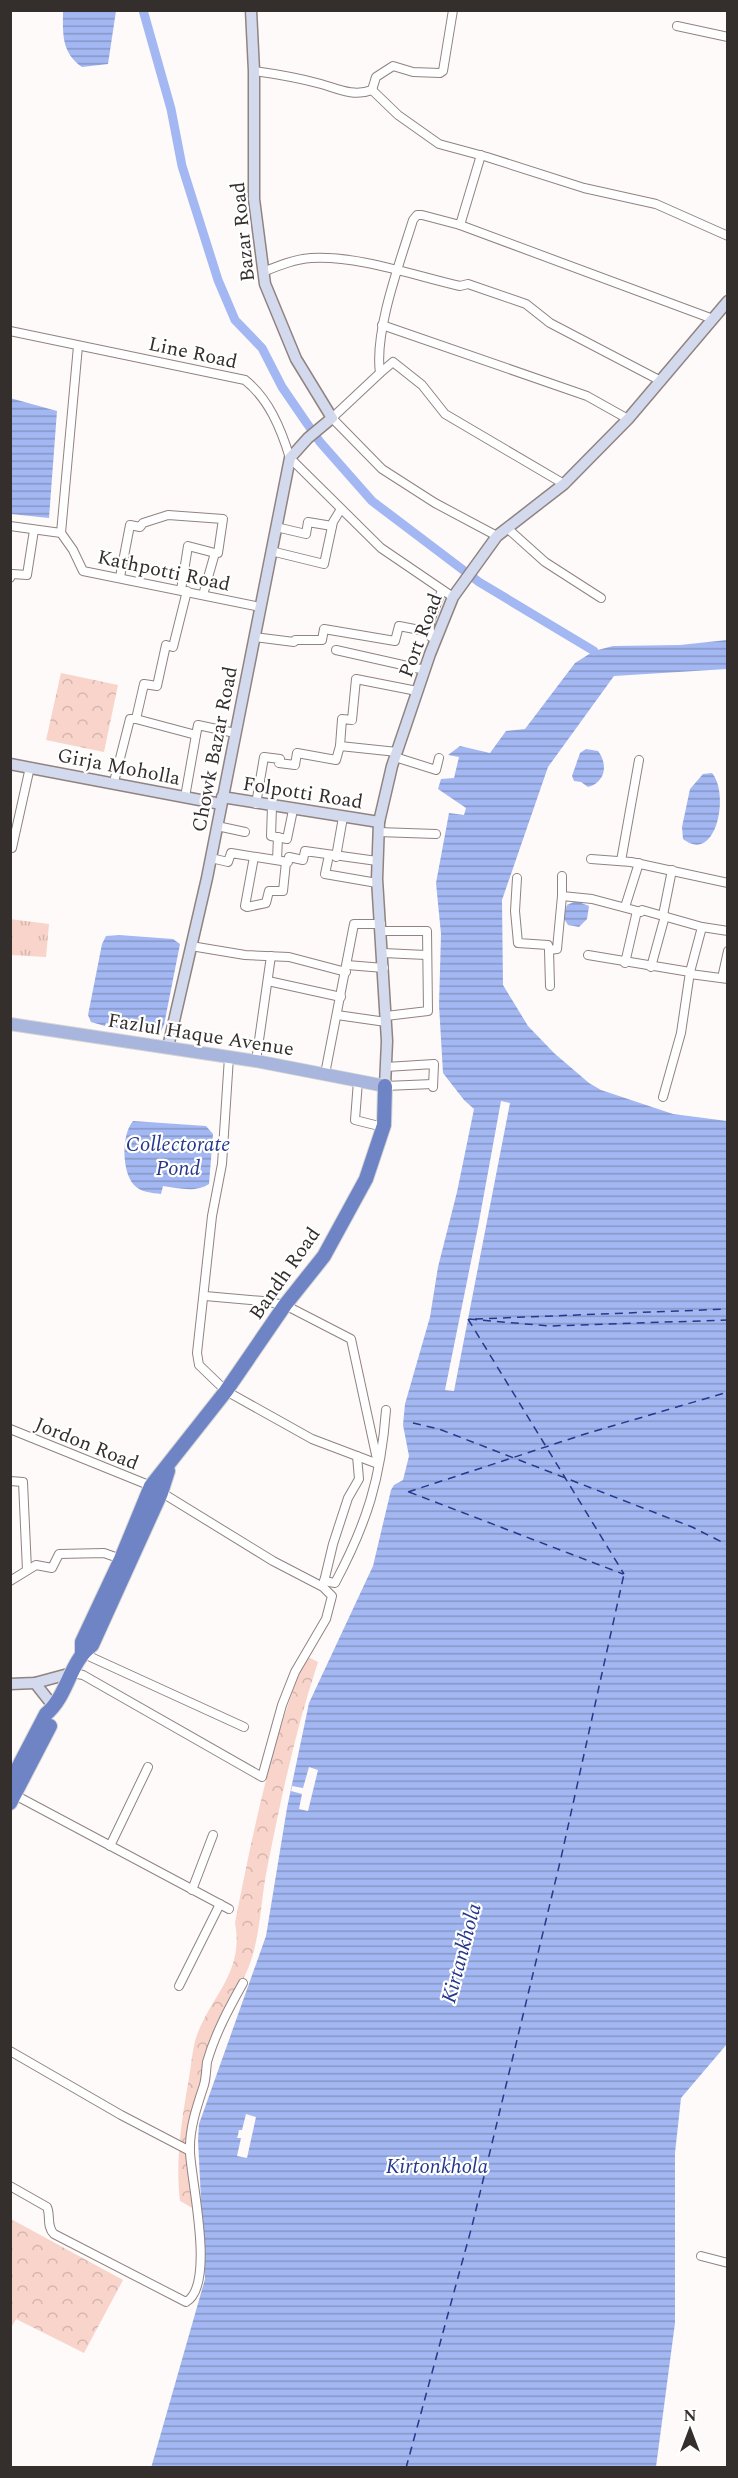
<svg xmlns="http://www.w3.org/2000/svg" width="738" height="2478" viewBox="0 0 738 2478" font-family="Spectral,serif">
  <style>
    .grass { fill: url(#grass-tufts) }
    .park { fill: url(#park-crowns) }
    .water { fill: url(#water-rules) }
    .pier { fill: #fdfaf9 }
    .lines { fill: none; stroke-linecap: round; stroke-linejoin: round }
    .canal { stroke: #a3b7f2; stroke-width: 9 }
    .ferry { stroke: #26388a; stroke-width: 1.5; stroke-dasharray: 8 6; stroke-linecap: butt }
    .street-casing { stroke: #918380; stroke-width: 10 }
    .secondary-casing { stroke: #918380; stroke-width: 13 }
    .primary-casing { stroke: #d6d5d5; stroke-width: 14 }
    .highway-casing { stroke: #d6d5d5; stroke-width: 16 }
    .street { stroke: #fff; stroke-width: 8 }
    .secondary { stroke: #d4daed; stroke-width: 10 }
    .primary { stroke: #a8b5dc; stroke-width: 12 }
    .highway { stroke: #6e84c4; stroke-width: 14 }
    .labels { text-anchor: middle; stroke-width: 4.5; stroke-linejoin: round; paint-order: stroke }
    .street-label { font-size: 20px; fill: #342e2d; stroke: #fff }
    .water-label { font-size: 21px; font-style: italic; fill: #26388a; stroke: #fff }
  </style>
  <defs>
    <pattern id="grass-tufts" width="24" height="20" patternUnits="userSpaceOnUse" patternTransform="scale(1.5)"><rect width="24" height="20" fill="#f8d4cb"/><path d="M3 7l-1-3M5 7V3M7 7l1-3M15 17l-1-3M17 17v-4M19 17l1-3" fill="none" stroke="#d5b6af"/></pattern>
    <pattern id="park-crowns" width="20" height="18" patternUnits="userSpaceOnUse" patternTransform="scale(1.5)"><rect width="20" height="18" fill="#f8d4cb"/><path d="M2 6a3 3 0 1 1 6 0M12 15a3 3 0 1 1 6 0" fill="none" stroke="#d5b6af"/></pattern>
    <pattern id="water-rules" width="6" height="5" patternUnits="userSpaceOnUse" patternTransform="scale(1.5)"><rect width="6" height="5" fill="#a3b7f2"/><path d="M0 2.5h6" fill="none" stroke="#8695c4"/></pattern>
  </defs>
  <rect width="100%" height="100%" fill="#fdfaf9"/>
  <path class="grass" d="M10,919L49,924L46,957L11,955Z"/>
  <g class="park">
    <path d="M61,673L118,685L104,752L46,740Z"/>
    <path d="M306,1656L318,1662C295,1731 280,1803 266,1874C259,1913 260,1964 232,1995L191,2118L194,2209L180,2201C175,2160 182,2118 189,2078C191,2066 192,2053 195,2041C208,1998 245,1974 235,1923C253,1832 271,1742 306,1656Z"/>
    <path d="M11,2219L123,2280L84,2353L16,2319L11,2328Z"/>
  </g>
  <g class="water">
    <path d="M63,11H116L108,64L82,67C61,52 63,34 63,11Z"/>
    <path d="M10,398L57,411L49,518L11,514Z"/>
    <path d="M727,640V669L614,676L548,767L502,900L503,985L528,1026L554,1053L589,1083L601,1090L673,1114L727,1121V2044L681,2098L675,2153V2323L656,2467L151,2468L205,2279L198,2140L199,2124L266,1936L287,1808L309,1703L373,1566L391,1490L394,1485L403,1480L409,1456L403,1425L405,1404L430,1317L438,1267L457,1192L474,1109L464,1100L443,1073L439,1005L441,934L436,883L449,813L464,815L466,808L438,789L441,779L454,778L459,757L448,755L460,746L490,753L506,731L525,729L575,663L594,651L613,646L680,645Z"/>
    <path d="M586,749L598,751C608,764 606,782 588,787L581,782L574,781L572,776L580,753Z"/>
    <path d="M712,773C730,794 716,865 683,839L682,827L690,789L703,774Z"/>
    <path d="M576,901L589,906L587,919L579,927L568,925L563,917L567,905Z"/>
    <path d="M119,935L173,939L180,944L164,1025L160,1033L132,1030V1027L118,1025V1028L114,1027V1024L106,1023L105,1026L91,1022L88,1015L102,944L106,936Z"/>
    <path d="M133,1121L206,1126L213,1134L209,1184C196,1193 177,1188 163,1186L161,1194C152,1193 140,1192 134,1185C122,1172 121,1135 133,1121Z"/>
  </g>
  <g class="pier">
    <path d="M501,1101L510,1103L454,1391L445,1390L478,1227Z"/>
    <path d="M309,1767L318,1770L308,1811L299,1809L302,1794L291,1791L292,1786L303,1788Z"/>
    <path d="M246,2114L256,2117L247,2158L237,2156L241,2138H237L238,2135L239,2130H242Z"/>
  </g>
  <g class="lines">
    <path class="canal" d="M143,10L171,109L182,166L218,280L235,320L262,348L282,387L306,422L320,442L372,501L479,582L594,651"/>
    <g class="ferry">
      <path d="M468,1319L624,1574"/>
      <path d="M469,1319L549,1326L728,1320"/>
      <path d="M475,1319L728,1309"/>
      <path d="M413,1423L439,1429L692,1527L728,1545"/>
      <path d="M408,1492L585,1434L728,1392"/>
      <path d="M409,1492L623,1574"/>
      <path d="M406,2468L472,2226L561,1858L624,1574"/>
    </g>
    <defs>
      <g id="street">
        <path d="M677,26L728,37"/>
        <path d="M254,71C276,74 299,78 321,84C338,89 354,97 372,90L376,77L393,66L413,72L440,73L443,71L453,10"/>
        <path d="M372,90L398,115L439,144L487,157L584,188L656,204L728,236"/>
        <path d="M460,225L481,155"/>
        <path d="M263,272C278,266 295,259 311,258C357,255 416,276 460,286L468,284L526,304L550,323L661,381"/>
        <path d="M382,325L587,396L628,419"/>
        <path d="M10,331L245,380C269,399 281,429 290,458L381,548L453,597"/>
        <path d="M380,373L393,362L422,385L445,414L564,484"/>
        <path d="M10,526L61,533L73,550L83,571L260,607"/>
        <path d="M276,527L306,534L308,522L332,526"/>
        <path d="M507,528L545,562L601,598"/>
        <path d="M61,533L78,346"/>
        <path d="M497,536L435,503L382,469L332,418L380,373C374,331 400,262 413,220L417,215H422L460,225L713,319"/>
        <path d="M271,551L324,564L333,522L341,509"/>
        <path d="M120,577L130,525L140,527L143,523L168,515L223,519L218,553H215"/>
        <path d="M10,578L12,574L27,575L34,530"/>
        <path d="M181,590L188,546L215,553L203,595"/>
        <path d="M254,637L294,642L295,640H322L324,629L395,641L399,626L430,632"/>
        <path d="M431,637C426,621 437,606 442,590"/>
        <path d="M336,650L425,670"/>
        <path d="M136,719L196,735L198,725L235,733"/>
        <path d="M340,746L342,719L352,720L356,679L417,691"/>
        <path d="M395,757L436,770L439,758"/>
        <path d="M114,782L130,719H136L144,684L157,686L166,645L173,647L187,591"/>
        <path d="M185,797L196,735"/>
        <path d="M256,804L264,757L280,759L279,763L295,765L297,753L336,760L340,746L397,752"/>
        <path d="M272,806L271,836L287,839L293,810"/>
        <path d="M217,826L245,832"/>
        <path d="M378,832L436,834"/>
        <path d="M10,848H12L30,767"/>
        <path d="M329,855L325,874L377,883"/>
        <path d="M254,857L245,906L247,907L266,903L269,891H283L286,862"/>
        <path d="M336,857L343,817"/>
        <path d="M211,858L228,862L231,853L288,862L289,857L303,860L305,851L377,861"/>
        <path d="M591,859L631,862L728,883"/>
        <path d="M277,860L278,837"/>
        <path d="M621,861L639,760"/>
        <path d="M562,876V896L592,899L641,912L642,910L702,927"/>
        <path d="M517,878L515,911L518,943L548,945L549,950L557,949L562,896"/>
        <path d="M625,907L639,863"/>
        <path d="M663,915L672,870"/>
        <path d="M381,931H427L428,1011L386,1016"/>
        <path d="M191,946L245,955L289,957L346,972"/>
        <path d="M549,950L550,986"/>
        <path d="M383,953L426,955"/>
        <path d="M588,955L690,972L681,1033L663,1097"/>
        <path d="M625,963L637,911"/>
        <path d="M347,965L384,968"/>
        <path d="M651,967L665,916"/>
        <path d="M690,972L702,927L728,931"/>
        <path d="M690,974L728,979"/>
        <path d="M722,978L728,951"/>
        <path d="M268,981L341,997"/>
        <path d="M337,1015L386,1022"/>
        <path d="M229,1057L222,1164L212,1216L197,1353L199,1365L226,1391L312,1439L378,1464"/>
        <path d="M256,1061L271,956"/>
        <path d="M386,1067L434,1064L433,1087"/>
        <path d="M325,1074L354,924H381"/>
        <path d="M358,1081L355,1120L383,1127"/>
        <path d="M385,1086L433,1084"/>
        <path d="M205,1296L263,1301L285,1305L351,1339L378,1464"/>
        <path d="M10,1429L151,1486L273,1561L323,1587L332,1596L326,1619L295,1672L282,1705L262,1777L83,1675L72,1673"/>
        <path d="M10,1481L23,1482L27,1570"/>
        <path d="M10,1581L36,1565L52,1568L59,1554L104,1553L121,1559"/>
        <path d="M324,1581L335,1583C367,1523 381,1478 386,1410"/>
        <path d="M323,1586L333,1544L348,1498L359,1479L357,1456"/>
        <path d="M82,1653L244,1727"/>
        <path d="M15,1795L229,1909"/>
        <path d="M110,1846L148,1767"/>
        <path d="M192,1890L213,1835"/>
        <path d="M179,1986L220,1904"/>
        <path d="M10,2051L121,2115L190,2151"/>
        <path d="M10,2186L47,2207C51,2216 46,2226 54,2234L186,2302C216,2285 191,2181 190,2152C189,2129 197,2106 204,2085C206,2078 206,2070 207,2062C215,2034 229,2008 243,1983"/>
        <path d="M701,2256L728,2263"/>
      </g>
      <g id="secondary">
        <path d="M10,764L221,804"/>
        <path d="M222,797L379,822"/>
        <path d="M168,1047L207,878L290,458L308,438L332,418L296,359L265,284L254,199V71L251,10"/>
        <path d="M385,1086L387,1041L377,879L379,822L392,766L430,654L453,597L497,536L564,484L628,419L728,301"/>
        <path d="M35,1683L54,1707"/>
        <path d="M10,1684L35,1683L72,1673"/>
      </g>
      <path id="primary" d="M10,1024L256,1061L385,1086"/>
      <g id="highway">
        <path d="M82,1653V1642L121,1559L151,1486L226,1391L285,1305L324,1256L366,1179L384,1125L385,1086"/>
        <path d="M10,1783L46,1714C68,1696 69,1662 92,1645L161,1493L168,1471"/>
        <path d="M10,1803L50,1726"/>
      </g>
    </defs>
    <use href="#street" class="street-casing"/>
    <use href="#secondary" class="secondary-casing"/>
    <use href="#primary" class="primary-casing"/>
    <use href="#highway" class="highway-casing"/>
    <use href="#street" class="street"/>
    <use href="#secondary" class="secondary"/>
    <use href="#primary" class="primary"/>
    <use href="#highway" class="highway"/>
  </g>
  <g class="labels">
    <g class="street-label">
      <text transform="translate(242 232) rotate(-96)" y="7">Bazar Road</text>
      <text transform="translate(193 352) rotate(12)" y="7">Line Road</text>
      <text transform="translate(164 570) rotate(12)" y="7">Kathpotti Road</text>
      <text transform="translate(420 635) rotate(-69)" y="7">Port Road</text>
      <text transform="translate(214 749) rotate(-79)" y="7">Chowk Bazar Road</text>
      <text transform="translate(119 766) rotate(11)" y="7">Girja Moholla</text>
      <text transform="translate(303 792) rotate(9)" y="7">Folpotti Road</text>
      <text transform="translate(201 1034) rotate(9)" y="7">Fazlul Haque Avenue</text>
      <text transform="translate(284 1273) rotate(-55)" y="7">Bandh Road</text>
      <text transform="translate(87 1443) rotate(22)" y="7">Jordon Road</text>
    </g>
    <g class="water-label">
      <text x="178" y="1151">Collectorate<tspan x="178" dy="24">Pond</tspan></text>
      <text transform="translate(461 1953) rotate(-75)" y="7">Kirtankhola</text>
      <text x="437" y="2173">Kirtonkhola</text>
    </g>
  </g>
  <rect width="738" height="2478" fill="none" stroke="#342e2d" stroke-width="24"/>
  <g transform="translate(690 2430)" stroke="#ffffff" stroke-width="4.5" paint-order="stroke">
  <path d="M0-4.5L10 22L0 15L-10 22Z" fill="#342e2d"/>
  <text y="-9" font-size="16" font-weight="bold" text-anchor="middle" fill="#342e2d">N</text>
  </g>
</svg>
